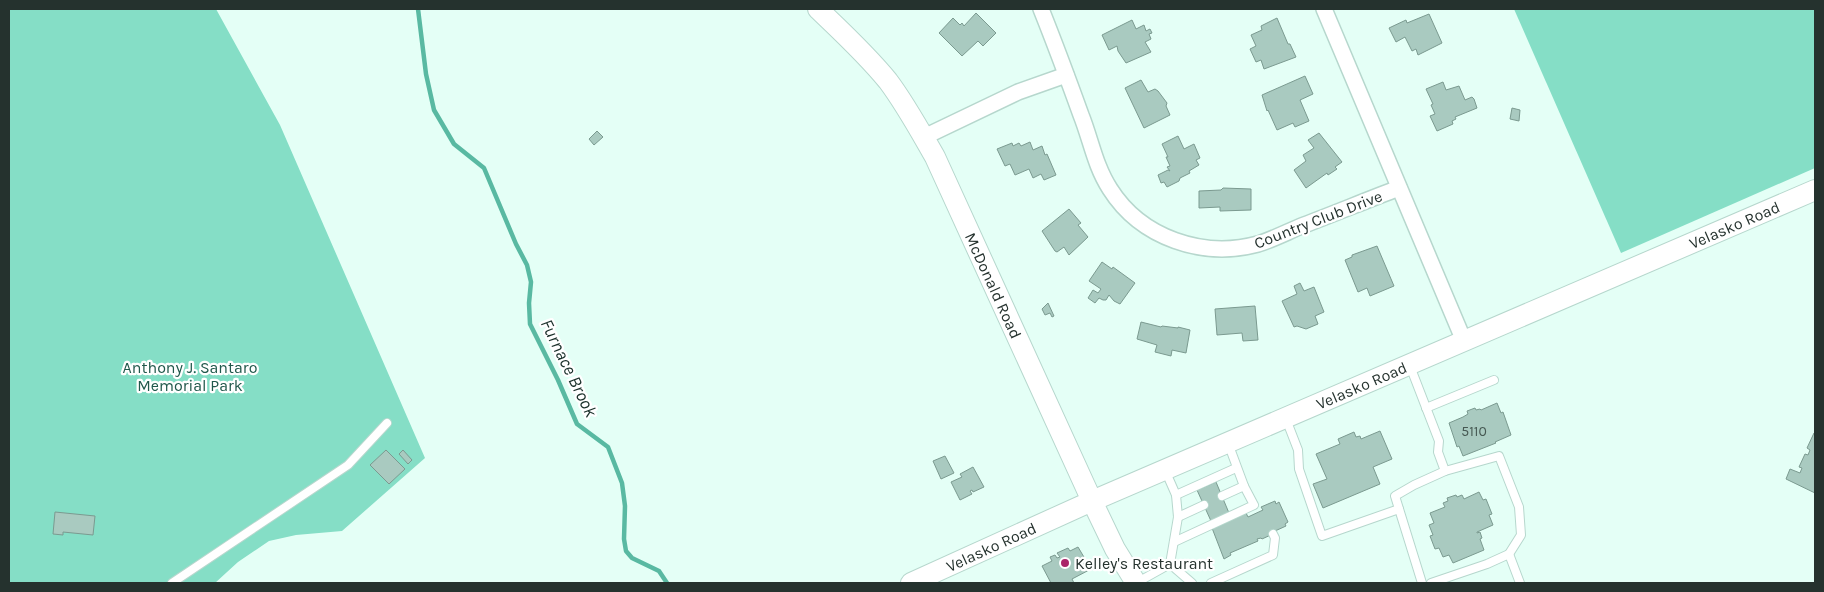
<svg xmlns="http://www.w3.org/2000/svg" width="1824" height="592" viewBox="0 0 1824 592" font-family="Karla,sans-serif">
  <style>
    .green { fill: #85dec6 }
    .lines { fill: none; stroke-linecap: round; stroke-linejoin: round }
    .stream { stroke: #59b9a2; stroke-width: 4.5 }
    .building { fill: #a9cac0; stroke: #7b9a90 }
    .lane-casing { stroke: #b6d7cd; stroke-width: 10 }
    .street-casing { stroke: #b6d7cd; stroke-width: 18 }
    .secondary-casing { stroke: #b6d7cd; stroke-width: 22 }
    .lane { stroke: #fff; stroke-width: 8 }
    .street { stroke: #fff; stroke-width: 15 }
    .secondary { stroke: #fff; stroke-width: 20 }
    .poi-dot { fill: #aa2368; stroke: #fff; stroke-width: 2 }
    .labels { text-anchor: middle; stroke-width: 4.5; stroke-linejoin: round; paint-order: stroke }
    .number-label { font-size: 14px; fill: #465852 }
    .street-label { font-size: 16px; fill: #25322e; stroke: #fff }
    .park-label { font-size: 16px; fill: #20584b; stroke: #fff }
    .poi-label { font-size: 16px; fill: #25322e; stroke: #fff; text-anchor: start }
    .water-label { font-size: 18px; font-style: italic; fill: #1a302a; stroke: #fff }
  </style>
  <rect width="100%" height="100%" fill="#e4fff6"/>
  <g class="green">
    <path d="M9,9H216L280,125L425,458L342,531L296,535L269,541L238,562L215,583H9Z"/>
    <path d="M1514,9H1815V168L1621,253Z"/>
  </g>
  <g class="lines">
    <path class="stream" d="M418,9L426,74L434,110L454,144L484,168L516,244L527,265L531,282L529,303L530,324L558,380L577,424L608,447L622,483L625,506L624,539L626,551L632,558L659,571L667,583"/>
  </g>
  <g class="building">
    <path d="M976,13L996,33L983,46L978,41L962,56L939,33L953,18L960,25L962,23L964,26Z"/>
    <path d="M1429,14L1442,43L1418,55L1416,49L1412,51L1405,37L1396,42L1389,28L1406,20L1407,23Z"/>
    <path d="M1277,18L1288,44H1290L1296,57L1264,69L1261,60L1256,62L1250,49L1256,46L1251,35L1262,30L1261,26Z"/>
    <path d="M1132,20L1136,29L1144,25L1146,31L1150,29L1152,33L1149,34L1151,39L1145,42L1151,52L1126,63L1118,51L1117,46L1109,50L1102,35Z"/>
    <path d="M1305,76L1313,94L1300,100L1309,121L1295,127L1293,123L1277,130L1268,110L1267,111L1262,95Z"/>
    <path d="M1141,80L1148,92L1155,89L1158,91L1167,103L1166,106L1170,115L1144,128L1125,88Z"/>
    <path d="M1443,82L1446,90L1459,86L1465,100L1472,97L1474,99L1477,108L1455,117L1456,119L1452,121L1453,124L1437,131L1430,116L1435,114L1431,105L1433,104L1426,89Z"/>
    <path d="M1512,108L1520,110L1519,121L1510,119Z"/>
    <path d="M597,131L603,137L594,145L589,139Z"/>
    <path d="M1319,133L1342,162L1335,167L1337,169L1328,175L1327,173L1306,188L1294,170L1306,161L1303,155L1314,148L1308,140Z"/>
    <path d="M1178,136L1184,149L1194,144L1200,158L1196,160L1199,165L1189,171L1190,173L1180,178L1179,181L1167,187L1164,182L1161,183L1158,175L1168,170L1170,171L1167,167L1170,166L1166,157H1168L1162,144Z"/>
    <path d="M1030,142L1033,150L1042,146L1045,155L1047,154L1056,175L1044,180L1041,174L1033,178L1029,169L1015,175L1010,164L1005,166L997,149L1012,143L1013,146L1019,143L1021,146Z"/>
    <path d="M1223,188L1251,189V210L1220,211V207L1199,208V191L1221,190Z"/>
    <path d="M1069,209L1081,223L1078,225L1088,237L1069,255L1064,247L1057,252L1055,251L1042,231Z"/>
    <path d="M1377,246L1394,286L1370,296L1367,288L1358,292L1345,260L1352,257V255Z"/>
    <path d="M1102,262L1112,269L1113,267L1135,283L1120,304L1114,301L1109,295L1106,300H1103L1099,298L1095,303L1088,298L1093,290L1098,293L1101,289L1089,281Z"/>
    <path d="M1300,283L1304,291L1314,287L1324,312L1315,316L1318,324L1306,329L1297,326L1294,327L1282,301L1297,294L1294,286Z"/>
    <path d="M1048,303L1054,316L1052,317L1050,313L1045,315L1042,309Z"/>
    <path d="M1255,306L1258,340L1243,341L1242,333L1217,335L1215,309Z"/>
    <path d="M1141,322L1161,327L1162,326L1178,328V327L1190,330L1186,353L1172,350L1171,356L1155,352L1157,345L1137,339Z"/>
    <path d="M1497,403L1501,413L1503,412L1511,435L1495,442L1496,443L1463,456L1459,446L1457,447L1449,423L1463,417L1468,414L1467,411L1475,408L1476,410L1480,409L1481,410Z"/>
    <path d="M1380,431L1392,459L1373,467L1380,484L1323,508L1313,484L1327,479L1316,454L1340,444L1338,439L1354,432L1356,437L1360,436L1361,439Z"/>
    <path d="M1814,433H1815V493L1786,479L1790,469L1800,473L1802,468L1799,467L1805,454L1808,455L1810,450L1807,448Z"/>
    <path d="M386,450L405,469L389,484L370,465Z"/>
    <path d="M403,450L412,460L408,464L399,454Z"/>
    <path d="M945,456L954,473L941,479L933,461Z"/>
    <path d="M973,467L984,487L973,492L972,490L970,491L972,494L960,500L951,482L962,477L960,474Z"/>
    <path d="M1216,482L1229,513L1211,521L1197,490Z"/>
    <path d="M1479,492L1483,500L1486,499L1492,514L1489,515L1493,525L1477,532V533L1480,532L1482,538L1480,539L1484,550L1453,563L1449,555L1443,557L1439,548L1435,549L1430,536L1433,535L1429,525L1434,523L1430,513L1445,507L1443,503L1448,501L1447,498L1456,495L1457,497L1462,495L1464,499Z"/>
    <path d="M1275,501L1276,504L1279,502L1288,522L1285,524L1286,526L1275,531V533L1262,539L1261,538L1257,539L1258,541L1230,553L1231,555L1224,559L1212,528L1246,513L1248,517L1263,510L1261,507Z"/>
    <path d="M55,512L95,516L93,535L63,532V535L53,534Z"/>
    <path d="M1078,547L1091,569L1072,579L1074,583H1051L1042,566L1052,561L1050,557L1055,555L1057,558L1060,557L1057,553L1068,548L1070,551Z"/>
  </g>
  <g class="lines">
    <defs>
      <g id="lane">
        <path d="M1410,366L1439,441L1438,452L1445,471L1499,456L1519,507L1521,535L1509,554L1487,564L1431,583"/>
        <path d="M1426,408L1494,380"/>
        <path d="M1286,419L1298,450L1299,469L1322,536L1399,509"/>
        <path d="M1176,495L1236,468"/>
        <path d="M1222,496L1244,486L1228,443"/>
        <path d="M1178,517L1204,505"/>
        <path d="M1174,542L1254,505L1244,486"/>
        <path d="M1509,554L1520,583"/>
        <path d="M1170,564L1192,583"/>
        <path d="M172,583L348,465L387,423"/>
        <path d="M1136,583L1170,564L1178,517L1176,495L1165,470"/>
        <path d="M1211,583L1273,555L1275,538L1273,534"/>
        <path d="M1422,583L1395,496L1414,485L1445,471"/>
      </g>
      <g id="street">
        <path d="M1041,9C1055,44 1068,79 1081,115C1091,140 1095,166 1110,189C1141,238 1203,259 1258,244C1274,239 1289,231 1304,225C1336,213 1367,200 1399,188"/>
        <path d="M1324,9L1464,341"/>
        <path d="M924,137L1018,92L1066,75"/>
      </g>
      <g id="secondary">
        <path id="s1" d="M818,9C842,32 867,55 888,81C906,105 920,131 935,157L1092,501L1115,549L1136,583"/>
        <path id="s2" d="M911,583L1092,501L1815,190"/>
      </g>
    </defs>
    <use href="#lane" class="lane-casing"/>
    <use href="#street" class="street-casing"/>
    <use href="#secondary" class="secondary-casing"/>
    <use href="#lane" class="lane"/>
    <use href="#street" class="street"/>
    <use href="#secondary" class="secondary"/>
  </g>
  <circle class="poi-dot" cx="1065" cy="563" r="5"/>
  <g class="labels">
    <g class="number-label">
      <text x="1474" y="436">5110</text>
    </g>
    <g class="street-label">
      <text transform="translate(1318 219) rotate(-21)" y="6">Country Club Drive</text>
      <text dy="6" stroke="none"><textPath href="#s2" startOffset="898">Velasko Road</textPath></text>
      <text dy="6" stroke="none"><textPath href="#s1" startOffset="331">McDonald Road</textPath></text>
      <text dy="6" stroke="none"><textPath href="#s2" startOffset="492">Velasko Road</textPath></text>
      <text dy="6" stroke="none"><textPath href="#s2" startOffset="88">Velasko Road</textPath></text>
    </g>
    <g class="park-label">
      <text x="190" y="373">Anthony J. Santaro<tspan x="190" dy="18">Memorial Park</tspan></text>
    </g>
    <g class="poi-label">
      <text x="1075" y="569">Kelley's Restaurant</text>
    </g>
    <g class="water-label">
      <text transform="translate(569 368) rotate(64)" y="6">Furnace Brook</text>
    </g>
  </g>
  <rect width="1824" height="592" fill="none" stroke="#25322e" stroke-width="20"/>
</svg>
